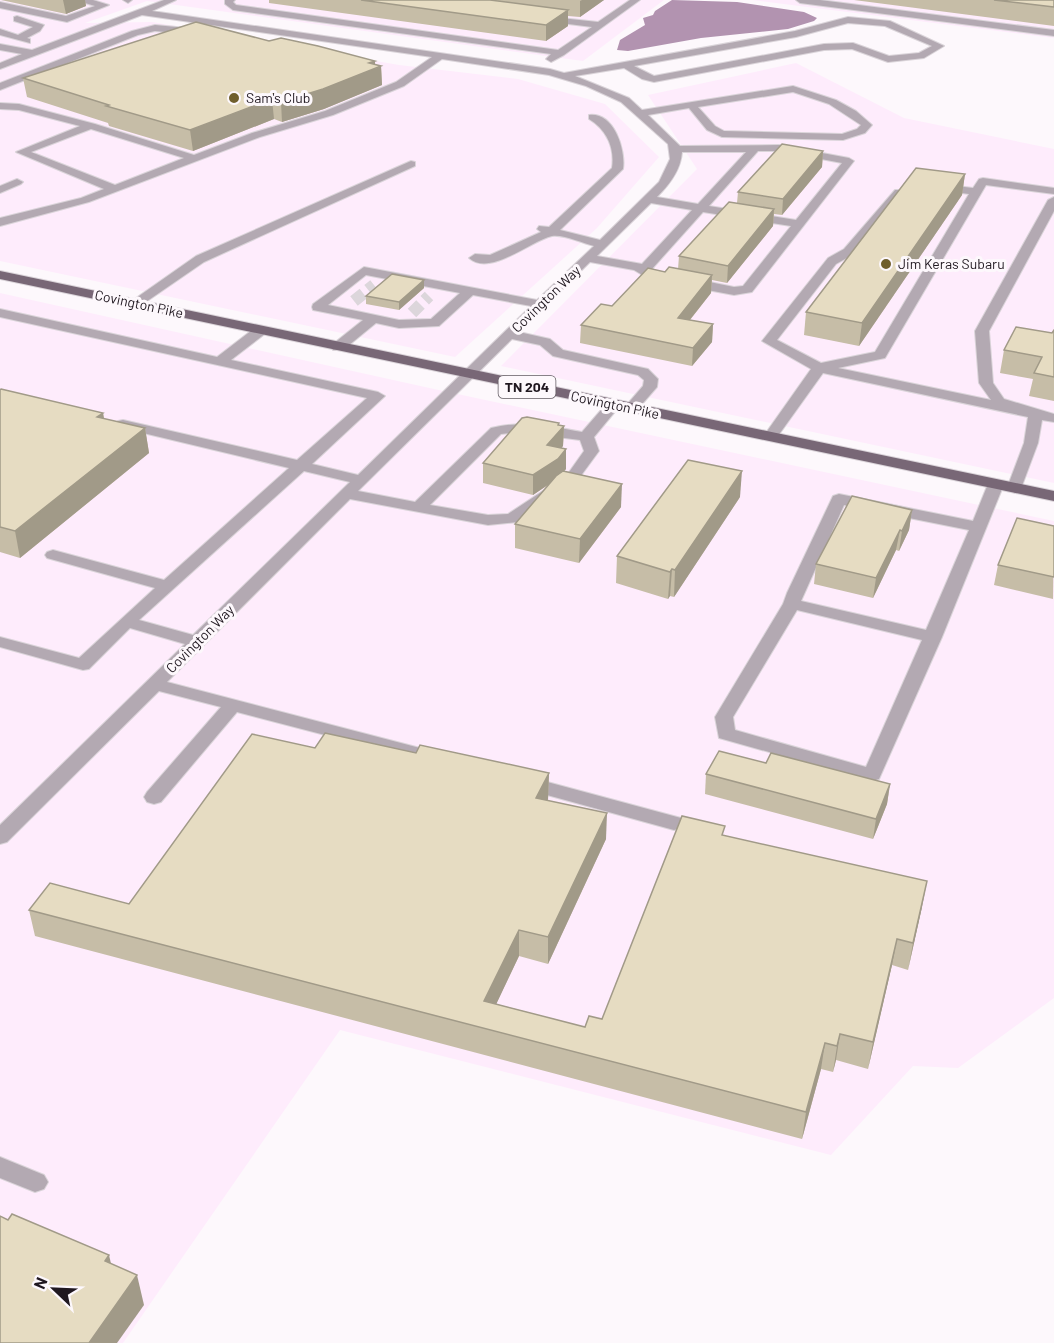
<svg xmlns="http://www.w3.org/2000/svg" width="1054" height="1343" viewBox="0 0 1054 1343" font-family="Barlow,sans-serif">
  <style>
    .built { fill: #feecfc }
    .water { fill: #b293b0 }
    .lines { fill: none; stroke-linecap: round; stroke-linejoin: round }
    .minor-tunnel { stroke: #dcd6db; stroke-width: 12; stroke-dasharray: 12 6; stroke-linecap: butt }
    .minor-casing { stroke: #dad4d9; stroke-width: 2 }
    .major-casing { stroke: #dad4d9; stroke-width: 2 }
    .minor { fill: #b3a9b2; fill-rule: evenodd }
    .major { fill: #786776; fill-rule: evenodd }
    .wall { fill: #c6bda7 }
    .shaded-wall { fill: #a19a88 }
    .building { fill: #e6dcc2; stroke: #a19a88; stroke-width: 1.5 }
    .poi-dot { fill: #705f2d; stroke: #fdf8fc; stroke-width: 2 }
    .labels { text-anchor: middle; stroke-width: 6; stroke-linejoin: round; paint-order: stroke }
    .far-poi-label { font-size: 14px; fill: #201820; stroke: #fdf8fc; text-anchor: start }
    .far-street-label { font-size: 14px; fill: #201820; stroke: #fdf8fc }
    .shield { fill: #fdf8fc; stroke: #625b62; stroke-width: 1.5 }
    .shield-label { font-size: 14px; font-weight: bold; fill: #201820 }
  </style>
  <rect width="100%" height="100%" fill="#fdf8fc"/>
  <g class="built">
    <path d="M0,0H664L583,61L147,1L85,23L152,22L399,65L518,79L605,104L659,157L597,228L455,357L0,261Z"/>
    <path d="M753,0H1054V38Z"/>
    <path d="M796,63L904,118L1054,149V483L501,366L697,169L648,95Z"/>
    <path d="M0,293L434,389L1054,521V998L958,1068L913,1066L831,1155L340,1030L123,1343H0Z"/>
  </g>
  <path class="water" d="M672,0L737,2L804,12L817,18L814,21L788,29L701,38L628,51L617,50L620,40L645,25L643,18L653,15L655,11Z"/>
  <g class="lines">
    <g class="minor-tunnel">
      <path d="M354,301L374,285"/>
      <path d="M412,313L429,296"/>
    </g>
    <defs>
      <g id="minor">
        <path d="M75,0H93L109,5L67,22L0,8V2L66,16L95,6Z"/>
        <path d="M123,0H132L128,3Z"/>
        <path d="M164,0H176L152,11L550,69L564,73L795,31L848,17L890,21L944,46L924,58L888,62L852,49L824,50L654,82L642,79L624,68L575,76L629,98L642,110L793,86L836,100L856,111L872,125L865,133L843,140L722,137L707,130L689,108L648,115L680,146L779,145L849,158L854,161L752,292L734,295L649,279L634,270L590,262L519,332L550,339L563,350L648,369L658,379L657,387L636,411L631,412L624,408L643,386L644,380L638,375L553,356L540,345L512,339L358,491L415,502L491,428C523,420 551,426 582,432L608,402H618L620,405L618,408L594,437L599,451L577,481L518,522L488,525L350,499L167,682L447,755L450,759L447,763L440,765L237,712L161,802L154,804L147,802L144,797L147,792L221,707L159,691L7,842L0,844V825L185,644L130,628L89,669L83,670L0,647V637L79,658L155,588L47,558L45,555L47,552L53,550L164,580L289,468L118,427L116,424L118,421L123,420L297,460L367,398L0,317V309L217,357L256,327H266L268,330L266,333L231,360L378,392L385,396L312,464L358,475L531,306L473,295L439,326L399,328L376,323L343,350H333L331,347L333,344L363,320L313,310L312,307L313,304L364,267L537,300L594,246C582,243 563,234 552,236C530,241 490,277 469,258L475,254L490,255L541,232L537,229L539,226L549,227L612,168C615,148 607,130 589,119V115C614,112 626,150 623,169L560,230L600,240L659,182L670,159L668,144L621,102L586,86L549,75L442,59L404,86L333,115L260,137L89,202L0,226V218L81,198L104,189L16,152L80,126L19,110L0,109V103L19,104L95,124L194,155L252,133L325,111L396,82L432,57L142,15L0,69V63L22,54L0,50V44L32,50ZM848,23L885,26L932,46L919,53L889,56L853,43L824,44L654,76L634,66L796,37ZM793,92L829,104L861,125L857,129L842,134L724,131L715,126L698,107ZM91,129L184,158L115,185L31,152ZM758,151H779L842,163L796,220L709,206ZM682,152H746L698,204L657,197C669,185 681,170 682,152ZM651,203L692,210L642,264L597,256ZM703,212L791,226L743,286L734,287L651,270ZM366,275L460,293L431,319L399,320L328,305ZM518,432L580,440L584,451L567,475L508,514L488,515L430,505L501,434ZM304,471L350,482L193,635L139,620Z"/>
        <path d="M225,0H235L233,2L236,5L558,50L592,27L545,21L540,18L542,16L598,22L630,0H640L564,55L551,62L546,59L551,54L233,10L225,4Z"/>
        <path d="M796,0H820L1054,30V36L800,3Z"/>
        <path d="M17,16L44,25L40,31L27,38L30,39V43L0,35V29L18,35L33,27L14,21V17Z"/>
        <path d="M155,25L187,28L192,31L187,34L155,31L138,35L0,90V83L132,31Z"/>
        <path d="M411,161L415,162V166L204,262L140,306H130L129,303L196,256Z"/>
        <path d="M983,178L1054,188V194L986,185L885,358L838,368L991,400L979,383L975,331L1048,200L1054,197V211L989,331L993,383L1004,399L1054,414V422L1042,420L1038,443L1020,491L1015,493L1007,488L1024,443L1028,417L823,373L775,440H765L763,437L811,369L762,341L828,258L844,249L895,190H903V194L852,255L836,264L777,340L821,363L875,352L969,194L940,190L934,187L940,184L973,188L979,179Z"/>
        <path d="M17,179L23,182L21,184L0,193V186Z"/>
        <path d="M996,479L1004,484L942,637L879,779L872,781L719,738L715,717L783,604L787,593L833,496L839,494L973,521L988,484ZM844,505L969,530L926,630L801,601ZM797,610L922,640L866,767L735,730L733,717Z"/>
        <path d="M525,776L681,818L684,823L681,828L674,830L518,787L515,782L518,777Z"/>
        <path d="M0,1157L44,1175L48,1182L44,1189L35,1192L0,1178Z"/>
      </g>
      <path id="major" d="M0,271L1054,491V501L0,279Z"/>
    </defs>
    <use href="#minor" class="minor-casing"/>
    <use href="#major" class="major-casing"/>
    <use href="#minor" class="minor"/>
    <use href="#major" class="major"/>
  </g>
  <g class="wall">
    <path d="M1,0H85L86,6L66,14Z"/>
    <path d="M269,0H604L580,17L568,16V26L546,41L269,3Z"/>
    <path d="M854,0H1054V26Z"/>
    <path d="M269,41L375,61V65L381,66L382,85L324,109L282,122L274,119L193,151L109,126L108,123L27,97L23,78Z"/>
    <path d="M823,151L822,167L782,215L774,214L773,226L727,283L712,280L711,293L690,320L713,324L712,342L692,366L580,343L581,325L665,272L678,269L679,256L737,203L738,192Z"/>
    <path d="M965,174L962,195L859,346L804,335L806,312Z"/>
    <path d="M424,288L399,310L366,304V296Z"/>
    <path d="M1054,330V401L1029,396L1033,379L1000,373L1004,350L1052,333Z"/>
    <path d="M0,390L103,413L104,419L145,428L149,453L20,558L0,552Z"/>
    <path d="M559,426H564L563,446L561,448L566,449V469L564,471L621,507L579,563L515,548V524L548,485L533,495L483,483V463Z"/>
    <path d="M740,497L674,597L670,596L668,599L616,583L617,556Z"/>
    <path d="M912,510L909,530L899,551L896,550L873,598L814,584L816,564Z"/>
    <path d="M1054,526L1053,599L994,585L998,565Z"/>
    <path d="M315,748L416,753L549,773L548,800L606,839L548,964L519,956L496,1004L585,1027L602,1019L724,836L922,907L908,970L892,965L868,1069L836,1060L833,1072L821,1069L802,1139L35,936L29,910L129,904Z"/>
    <path d="M766,763L890,784L887,804L873,839L705,794L706,774Z"/>
  </g>
  <g class="shaded-wall">
    <path d="M63,0H85L86,6L66,14Z"/>
    <path d="M582,0H604L580,17V1Z"/>
    <path d="M568,10V26L546,41V25Z"/>
    <path d="M375,61V69L381,66L382,85L324,109L282,122L281,102Z"/>
    <path d="M272,99L274,119L193,151L190,130Z"/>
    <path d="M823,151L822,167L782,215L783,199Z"/>
    <path d="M965,174L962,195L859,346L862,323Z"/>
    <path d="M774,209L773,226L727,283L728,266Z"/>
    <path d="M712,275L711,293L677,336L678,318Z"/>
    <path d="M424,280V288L399,310V302Z"/>
    <path d="M713,324L712,342L692,366L693,348Z"/>
    <path d="M103,413L107,437L97,417Z"/>
    <path d="M559,423V432L564,426L563,446L547,465V445Z"/>
    <path d="M145,428L149,453L20,558L15,531Z"/>
    <path d="M566,449V469L558,478L533,495V475Z"/>
    <path d="M742,471L740,497L674,597L675,570Z"/>
    <path d="M622,484L621,507L579,563L580,539Z"/>
    <path d="M912,510L909,530L899,551L902,531Z"/>
    <path d="M900,530L896,550L873,598L876,578Z"/>
    <path d="M672,569L670,596L668,599L670,572Z"/>
    <path d="M549,773L548,799L536,823V798Z"/>
    <path d="M890,784L887,804L873,839L876,819Z"/>
    <path d="M607,813L606,839L548,964V937Z"/>
    <path d="M927,881L922,907L908,970L913,943Z"/>
    <path d="M519,930V956L485,1028L484,1001Z"/>
    <path d="M897,939L892,965L868,1069L873,1042Z"/>
    <path d="M840,1034L836,1060L833,1072L837,1046Z"/>
    <path d="M825,1043L821,1069L802,1139L806,1112Z"/>
    <path d="M109,1255L116,1285L105,1261Z"/>
    <path d="M137,1275L144,1305L117,1343H89Z"/>
  </g>
  <g class="building">
    <path d="M361,0H490L568,10L546,25Z"/>
    <path d="M994,0H1054V7Z"/>
    <path d="M196,22L269,41L281,38L318,46L375,61L369,63L381,66L323,89L281,102L272,99L190,130L106,106L109,105L23,78Z"/>
    <path d="M782,144L823,151L783,199L738,192Z"/>
    <path d="M916,168L965,174L862,323L806,312Z"/>
    <path d="M729,202L774,209L728,266L679,256Z"/>
    <path d="M669,267L712,275L678,318L713,324L693,348L581,325L601,304L612,306L648,268L665,272Z"/>
    <path d="M392,274L424,280L399,302L366,296Z"/>
    <path d="M1016,327L1052,333L1054,330V377L1034,373L1042,357L1004,350Z"/>
    <path d="M1,389L103,413L97,417L145,428L15,531L0,527V390Z"/>
    <path d="M527,417L559,423L558,425L564,426L547,445L566,449L558,459L533,475L483,463L522,418Z"/>
    <path d="M688,460L742,471L675,570L672,569L670,572L617,556Z"/>
    <path d="M563,471L622,484L580,539L515,524L556,476Z"/>
    <path d="M852,496L912,510L902,531L900,530L876,578L816,564Z"/>
    <path d="M1017,518L1054,526V577L998,565Z"/>
    <path d="M325,733L416,753L420,745L549,773L536,798L607,813L548,937L519,930L484,1001L585,1027L589,1016L602,1019L682,816L725,826L722,835L927,881L913,943L897,939L873,1042L840,1034L837,1046L825,1043L806,1112L29,910L50,883L129,904L252,734L315,748Z"/>
    <path d="M719,751L766,763L771,753L890,784L876,819L706,774Z"/>
    <path d="M12,1214L109,1255L105,1261L137,1275L89,1343H0V1216L8,1220Z"/>
  </g>
  <g class="poi-dot">
    <circle cx="234" cy="98" r="6"/>
    <circle cx="886" cy="264" r="6"/>
  </g>
  <g class="labels">
    <g class="far-poi-label">
      <text x="246" y="103">Sam's Club</text>
      <text x="898" y="269">Jim Keras Subaru</text>
    </g>
    <g class="far-street-label">
      <text transform="translate(546 299) rotate(-44)" y="5">Covington Way</text>
      <text transform="translate(139 304) rotate(12)" y="5">Covington Pike</text>
      <text transform="translate(615 405) rotate(12)" y="5">Covington Pike</text>
      <text transform="translate(200 639) rotate(-45)" y="5">Covington Way</text>
    </g>
    <rect class="shield" x="498.5" y="376" width="57" height="22" rx="4.5"/>
    <g class="shield-label">
      <text x="527" y="392">TN 204</text>
    </g>
  </g>
  <g transform="translate(54 1289) rotate(293)" stroke="#fdf8fc" stroke-width="4.5" paint-order="stroke">
  <path d="M0-4.5L10 22L0 15L-10 22Z" fill="#201820"/>
  <text y="-9" font-size="16" font-weight="bold" text-anchor="middle" fill="#201820">N</text>
  </g>
</svg>
